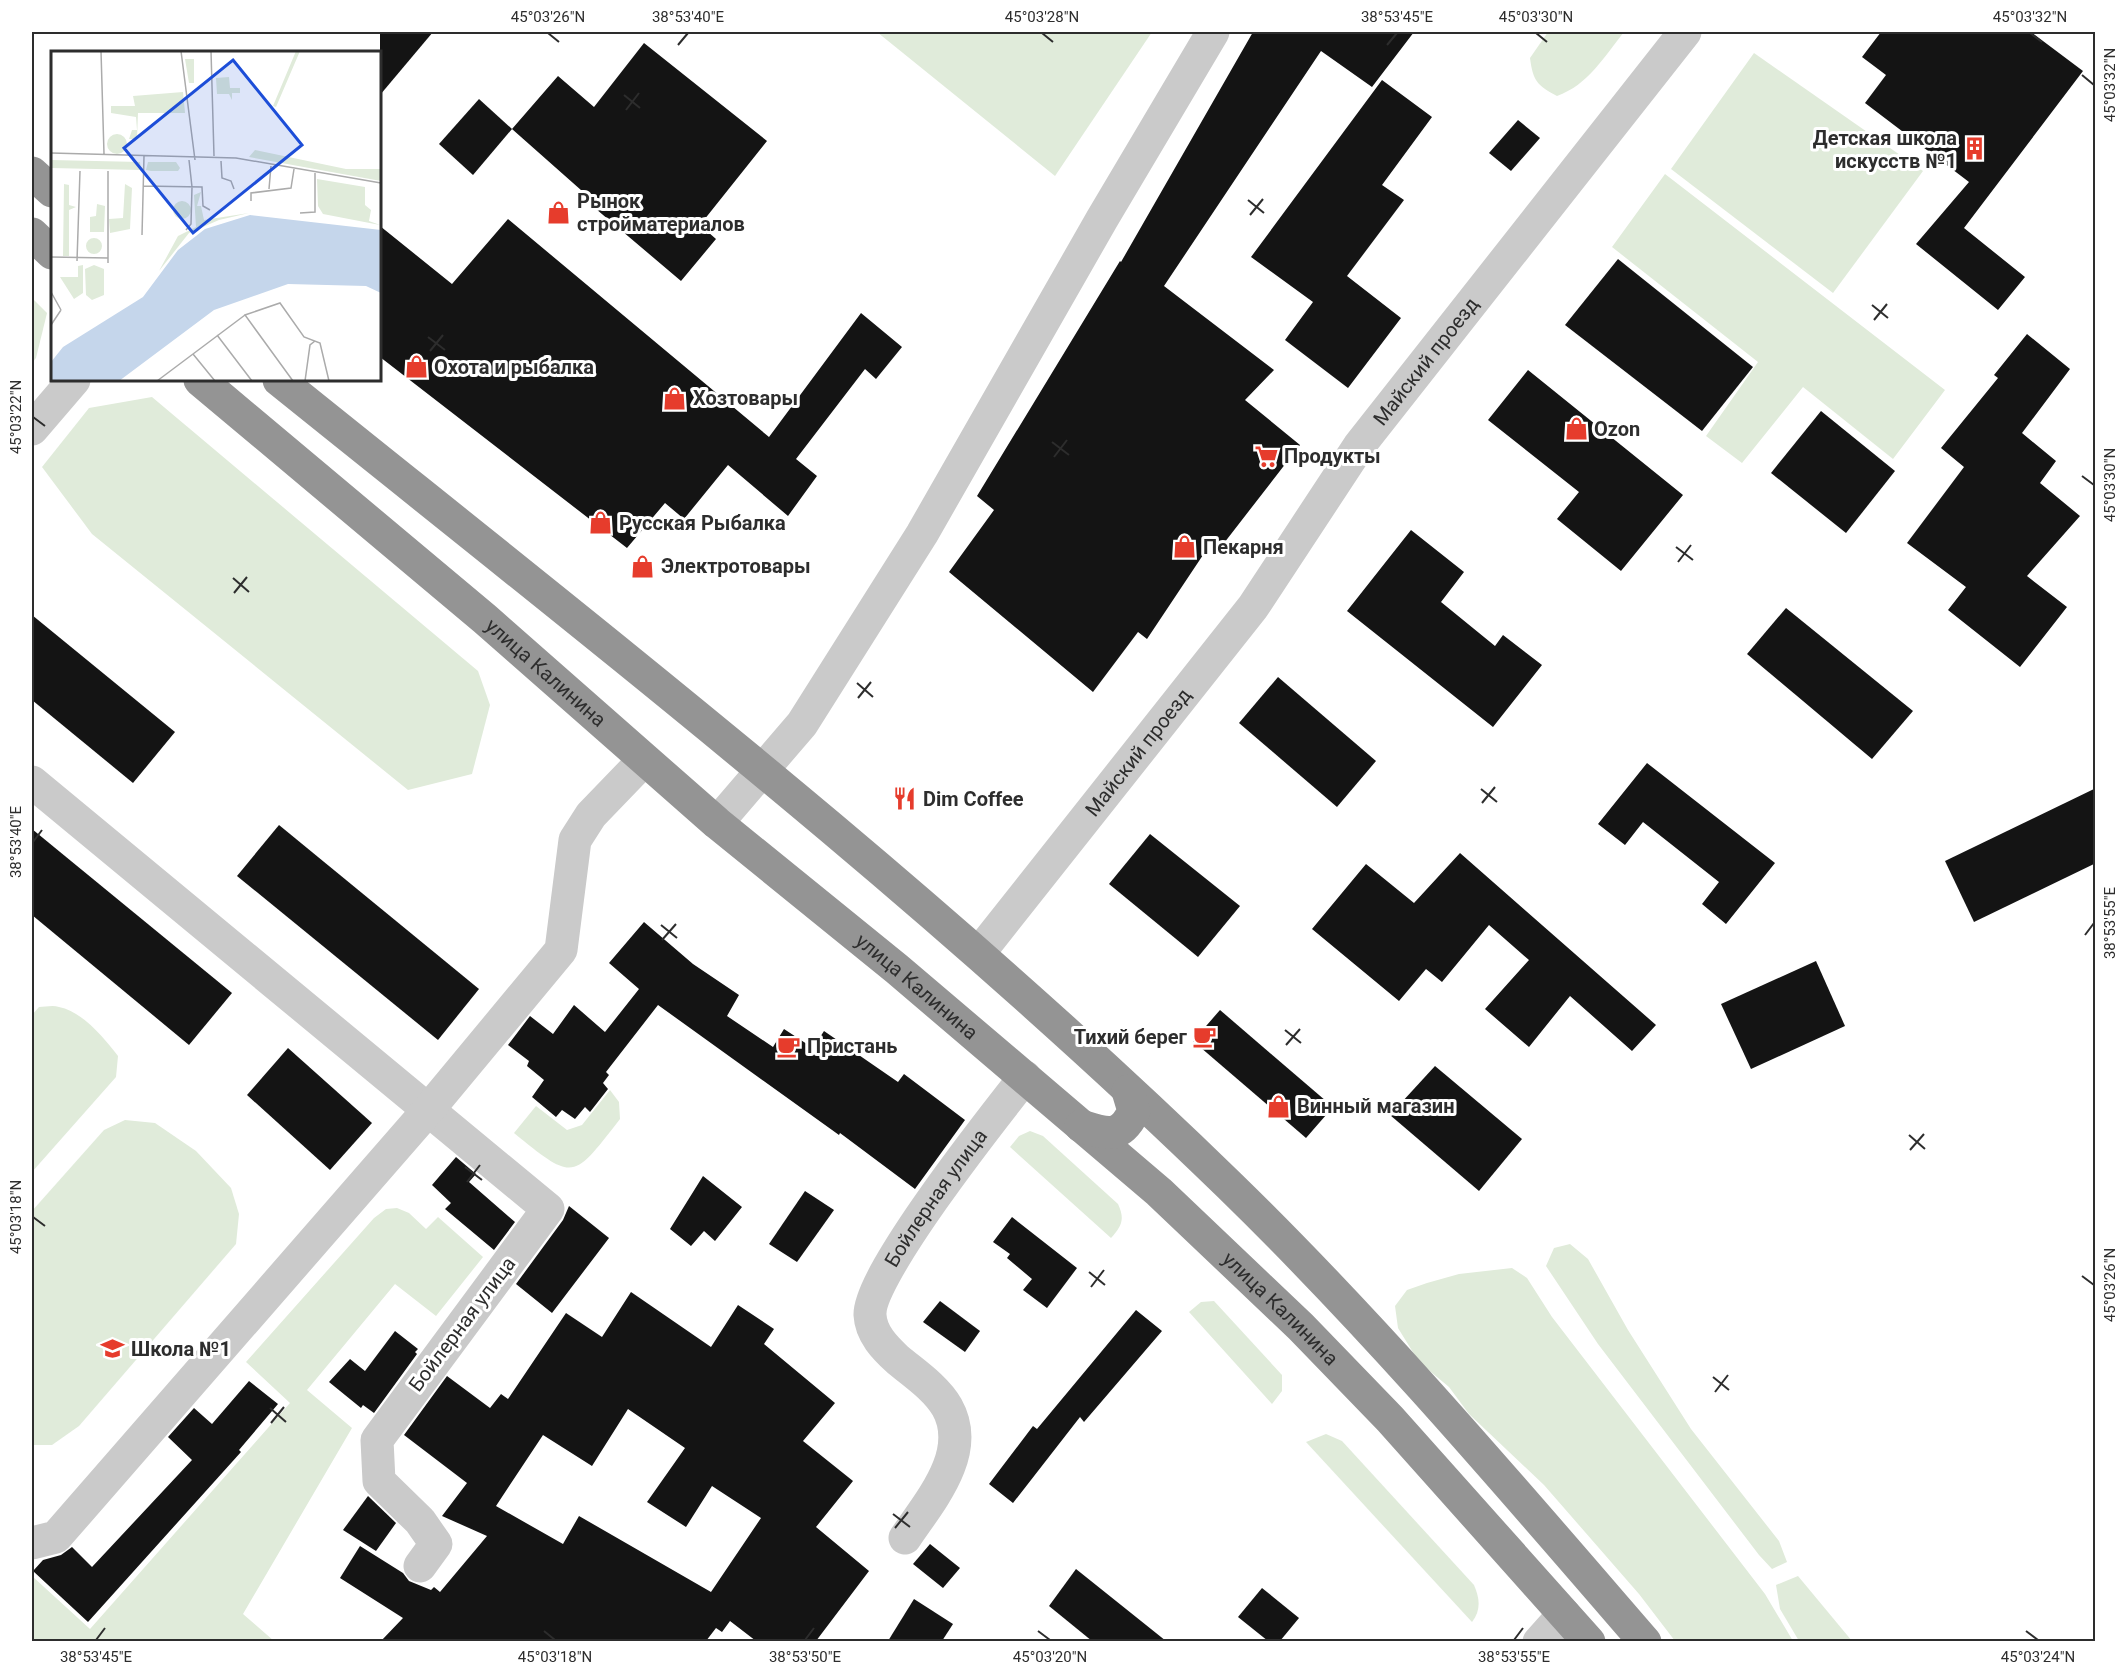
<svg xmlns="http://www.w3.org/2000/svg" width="2127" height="1673" viewBox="0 0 2127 1673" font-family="Roboto,sans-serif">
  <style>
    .green { fill: #e0ebda }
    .building { fill: #141414; fill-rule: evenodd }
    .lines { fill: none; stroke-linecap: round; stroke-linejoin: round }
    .street { stroke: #cacaca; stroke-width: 33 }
    .highway { stroke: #949494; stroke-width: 33 }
    .ticks { fill: none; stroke: #2d2d2d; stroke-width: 2 }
    .labels { text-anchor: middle; stroke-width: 6; stroke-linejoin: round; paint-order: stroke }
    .poi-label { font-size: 20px; font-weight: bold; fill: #2d2d2d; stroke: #fff; text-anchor: start }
    .street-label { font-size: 20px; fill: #2d2d2d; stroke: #fff }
    .inset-road { fill: none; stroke: #ababab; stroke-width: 1.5 }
    .view { fill: #1d4ed8; fill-opacity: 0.15; stroke: #1d4ed8; stroke-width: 3 }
    .inset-edge { fill: none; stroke: #2d2d2d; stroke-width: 3 }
    .neatline { fill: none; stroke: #2d2d2d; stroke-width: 2 }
    .ticks-label { font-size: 15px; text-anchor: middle; fill: #2d2d2d }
  </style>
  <rect width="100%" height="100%" fill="#fff"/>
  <g class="green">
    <path d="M877,32H1152L1055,176Z"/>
    <path d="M1548,32H1624C1604,57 1588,85 1557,96C1537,85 1533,81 1530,58Z"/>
    <path d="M1754,53L1923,171L1833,293L1671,169Z"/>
    <path d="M1665,174L1945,390L1893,459L1803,387L1742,463L1706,436L1758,362L1612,247Z"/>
    <path d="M32,298L47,313L36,358L32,363Z"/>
    <path d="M152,397L478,671L490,705L472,774L408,790L92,534L42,467L89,408Z"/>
    <path d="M39,1007C45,1007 53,1005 59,1007C82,1011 105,1039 118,1056L116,1077L32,1172V1015Z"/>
    <path d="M610,1090L619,1102L620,1119C573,1179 575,1183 514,1133L536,1106L567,1130L582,1125Z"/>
    <path d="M125,1120L155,1123L196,1151L231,1188L239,1214L236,1244L79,1426L52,1445H32V1211L104,1130Z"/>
    <path d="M1030,1131L1043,1136L1118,1204C1125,1219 1122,1226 1111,1238L1010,1147L1019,1136Z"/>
    <path d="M397,1208L409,1213L426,1229L438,1217L483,1257L436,1316L395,1284L307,1390L352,1428L243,1614L274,1641H32V1576L90,1629L290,1403L246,1362L374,1218L386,1209Z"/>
    <path d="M1570,1244L1588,1259L1628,1330L1691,1429L1779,1541L1787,1562L1772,1569L1759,1555L1598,1344L1546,1266L1554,1248Z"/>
    <path d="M1512,1268L1527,1278L1552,1317L1765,1594L1793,1641H1675L1639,1594L1544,1485L1469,1414L1449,1387L1419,1362L1398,1328L1395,1306L1407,1290L1427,1283L1459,1274Z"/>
    <path d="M1214,1301L1282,1375V1391L1272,1404L1189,1312L1201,1302Z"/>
    <path d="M1326,1434L1342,1441L1474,1585C1480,1599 1481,1610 1472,1622L1306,1442Z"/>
    <path d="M1798,1576L1852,1641H1799L1780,1609L1776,1585Z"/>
  </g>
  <g class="building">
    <path d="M380,32H433L380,95Z"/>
    <path d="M1253,32H1414L1372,87L1321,51L1164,286L1274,370L1245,400L1300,445L1221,547L1213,540L1147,639L1138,632L1093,692L949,572L994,510L977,496L1120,261L1121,262Z"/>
    <path d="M1881,32H2031L2083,71L1964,228L2025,277L1998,310L1916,244L1969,182L1865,103L1886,75L1862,57Z"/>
    <path d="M644,43L767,141L700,225L716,239L681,281L596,209L599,206L512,129L558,76L594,107Z"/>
    <path d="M1382,80L1432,117L1382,185L1404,200L1347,276L1401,318L1348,388L1285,340L1313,302L1251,257Z"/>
    <path d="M479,99L512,129L473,175L439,144Z"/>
    <path d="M1518,120L1540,138L1511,171L1489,153Z"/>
    <path d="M508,219L769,437L861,313L902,347L876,379L865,369L796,459L817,476L788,516L728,465L684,519L665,503L627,548L380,357V226L452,284Z"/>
    <path d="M1618,259L1753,367L1702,431L1565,325Z"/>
    <path d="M2027,334L2070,369L2022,433L2056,461L2040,483L2080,516L2027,576L2067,607L2020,667L1948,610L1966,587L1907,543L1964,467L1941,448L1998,378L1994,375Z"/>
    <path d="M1528,370L1683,495L1621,571L1557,519L1579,492L1488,420Z"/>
    <path d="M1821,411L1895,471L1846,533L1771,473Z"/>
    <path d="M1411,530L1464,572L1441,602L1495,646L1503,635L1542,665L1493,727L1347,611Z"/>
    <path d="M1786,608L1913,711L1872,759L1747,654Z"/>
    <path d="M32,615L175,732L133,783L32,700Z"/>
    <path d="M1278,677L1376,761L1337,807L1239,723Z"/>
    <path d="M1647,763L1775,863L1726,924L1702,904L1719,882L1643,822L1625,845L1598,824Z"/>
    <path d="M2096,788V863L1974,922L1945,861Z"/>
    <path d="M279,825L479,989L438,1040L237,876Z"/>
    <path d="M32,829L232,993L189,1045L32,915Z"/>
    <path d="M1150,834L1240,906L1198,957L1109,884Z"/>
    <path d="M1460,853L1656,1025L1632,1051L1570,996L1529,1047L1485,1009L1529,960L1489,925L1442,982L1426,969L1399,1001L1312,929L1366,864L1414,903Z"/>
    <path d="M644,922L693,964L739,995L727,1016L773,1047L784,1029L813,1048L824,1031L898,1082L904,1074L965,1120L915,1189L840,1133L839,1135L658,1005L606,1072L609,1075L603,1083L608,1089L590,1112L585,1107L575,1119L562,1110L556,1117L532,1097L544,1080L527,1066L529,1061L508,1045L530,1016L553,1034L574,1005L605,1032L639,989L609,963Z"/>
    <path d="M1816,961L1845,1026L1751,1069L1721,1004Z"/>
    <path d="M1220,1010L1333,1107L1306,1138L1193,1041Z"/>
    <path d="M288,1048L372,1123L330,1170L247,1095Z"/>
    <path d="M1435,1066L1522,1139L1479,1191L1390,1115Z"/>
    <path d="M456,1157L476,1174L469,1182L515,1222L494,1250L445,1209L451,1203L432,1185Z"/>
    <path d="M703,1176L742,1207L715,1241L704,1231L691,1246L670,1229Z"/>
    <path d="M805,1191L834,1210L797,1262L769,1244Z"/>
    <path d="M569,1206L609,1238L552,1313L516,1284L563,1220Z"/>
    <path d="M1012,1217L1077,1268L1047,1308L1023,1290L1032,1279L1007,1258L1010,1254L993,1242Z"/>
    <path d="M631,1292L711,1347L738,1305L774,1329L764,1344L835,1403L803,1441L853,1481L816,1527L869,1571L816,1641H756L730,1621L722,1632L716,1628L706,1641H381L403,1618L340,1578L360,1546L403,1573L409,1581L431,1590L434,1587L440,1592L487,1536L442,1516L467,1483L404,1435L447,1376L490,1408L501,1394L508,1399L566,1313L602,1337ZM628,1409L685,1448L647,1502L686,1527L712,1486L761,1518L711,1592L579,1516L563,1544L496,1506L543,1435L592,1466Z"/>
    <path d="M940,1301L980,1331L965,1352L923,1322Z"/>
    <path d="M1136,1310L1162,1331L1084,1422L1080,1417L1013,1503L989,1484L1033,1426L1037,1429Z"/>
    <path d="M395,1331L418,1349L415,1352L417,1354L374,1413L363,1405L361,1408L329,1382L350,1359L365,1371Z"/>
    <path d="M249,1381L278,1404L239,1450L241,1452L88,1622L33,1571L43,1560L61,1555L72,1547L92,1567L192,1460L168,1437L194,1408L212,1424Z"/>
    <path d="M368,1496L396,1523L376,1551L343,1530Z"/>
    <path d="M930,1544L960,1568L943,1588L913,1564Z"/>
    <path d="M1076,1569L1166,1641H1092L1049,1606Z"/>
    <path d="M1262,1588L1299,1618L1280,1641H1268L1238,1617Z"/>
    <path d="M914,1599L953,1624L942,1641H888Z"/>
  </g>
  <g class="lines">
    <g class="street">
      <path d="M32,429L74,380"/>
      <path d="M32,782L548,1209L377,1440L379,1481L420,1521L436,1544L420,1566"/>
      <path d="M717,823L802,724L922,534L1102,219L1213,32"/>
      <path id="s1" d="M979,953L1253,607L1359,446L1685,32"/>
      <path id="s2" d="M905,1538C929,1502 973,1453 947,1407C936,1388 915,1374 898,1360C885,1348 871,1334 870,1315C868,1275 995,1115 1025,1077"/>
      <path d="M32,1543L56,1537L429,1109L561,950L575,840L591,815L644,760"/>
      <path d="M1539,1642L1564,1614"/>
    </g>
    <g class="highway">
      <path d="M32,173L52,191"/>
      <path d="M32,234L52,253"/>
      <path id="s3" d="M200,380L485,619L717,823L897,969L1159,1192L1301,1327L1390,1419L1589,1642"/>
      <path d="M279,380C602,640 931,895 1229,1185C1376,1328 1510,1486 1645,1642"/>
      <path d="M1081,1126C1107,1134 1120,1140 1134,1111L1128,1091"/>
    </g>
  </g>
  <path class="ticks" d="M548,33L559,42M1042,33L1053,42M1536,33L1547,42M2030,33L2042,42M678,45L688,33M1387,45L1397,33M2082,75L2094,85M624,95L640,108M626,110L639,93M1248,200L1264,213M1250,215L1263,199M1872,305L1888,318M1874,320L1887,304M428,337L445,350M430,351L443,335M33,417L45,426M1052,442L1069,455M1054,457L1067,440M2082,476L2094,485M1676,547L1693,560M1678,562L1691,545M233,578L249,592M234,593L247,577M857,683L873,697M858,698L871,682M1481,789L1497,802M1482,803L1495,787M33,842L42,830M661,925L677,938M2085,935L2094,923M662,940L676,924M1285,1030L1301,1043M1286,1045L1300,1029M1909,1135L1925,1149M1910,1150L1924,1134M465,1167L482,1180M467,1182L480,1165M33,1217L45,1226M1089,1272L1105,1285M2082,1276L2094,1285M1091,1287L1104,1270M1713,1377L1729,1390M1715,1392L1728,1375M270,1408L286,1422M271,1423L284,1407M893,1514L910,1527M895,1528L908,1512M544,1631L555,1640M1038,1631L1050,1640M2026,1631L2038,1640M96,1640L105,1628M805,1640L814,1628M1514,1640L1523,1628"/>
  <defs>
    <symbol id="building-bare" viewBox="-9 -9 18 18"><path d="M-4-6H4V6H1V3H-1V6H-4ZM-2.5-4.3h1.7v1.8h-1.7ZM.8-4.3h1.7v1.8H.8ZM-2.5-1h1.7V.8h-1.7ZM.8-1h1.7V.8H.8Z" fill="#e63c2c" stroke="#fff" stroke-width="2.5" paint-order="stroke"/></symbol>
    <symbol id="shop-bare" viewBox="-9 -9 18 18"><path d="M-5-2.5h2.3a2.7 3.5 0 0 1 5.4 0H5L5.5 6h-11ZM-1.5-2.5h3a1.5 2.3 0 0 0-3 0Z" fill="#e63c2c" stroke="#fff" stroke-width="2.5" paint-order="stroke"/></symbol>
    <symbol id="supermarket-bare" viewBox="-9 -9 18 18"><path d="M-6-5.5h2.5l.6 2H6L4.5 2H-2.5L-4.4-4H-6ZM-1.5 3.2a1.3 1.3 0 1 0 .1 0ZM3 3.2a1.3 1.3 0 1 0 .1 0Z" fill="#e63c2c" stroke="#fff" stroke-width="2.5" paint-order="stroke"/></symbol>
    <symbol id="restaurant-bare" viewBox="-9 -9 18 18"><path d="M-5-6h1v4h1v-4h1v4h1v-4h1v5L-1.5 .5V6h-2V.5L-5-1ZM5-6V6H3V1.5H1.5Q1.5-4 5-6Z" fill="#e63c2c" stroke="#fff" stroke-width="2.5" paint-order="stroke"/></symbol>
    <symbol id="cafe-bare" viewBox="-9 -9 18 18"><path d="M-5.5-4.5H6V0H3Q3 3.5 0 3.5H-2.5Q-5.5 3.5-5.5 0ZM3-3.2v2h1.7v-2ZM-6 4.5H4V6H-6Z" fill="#e63c2c" stroke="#fff" stroke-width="2.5" paint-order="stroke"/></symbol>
    <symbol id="school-bare" viewBox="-9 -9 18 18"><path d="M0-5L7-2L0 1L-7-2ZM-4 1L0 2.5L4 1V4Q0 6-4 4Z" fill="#e63c2c" stroke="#fff" stroke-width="2.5" paint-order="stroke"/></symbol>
  </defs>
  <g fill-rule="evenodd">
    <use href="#building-bare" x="1958" y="132" width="33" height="33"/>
    <use href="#shop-bare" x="542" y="196" width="33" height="33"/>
    <use href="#shop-bare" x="400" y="350" width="33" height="33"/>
    <use href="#shop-bare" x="658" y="382" width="33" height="33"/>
    <use href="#shop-bare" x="1560" y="412" width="33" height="33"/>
    <use href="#supermarket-bare" x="1250" y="440" width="33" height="33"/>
    <use href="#shop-bare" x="584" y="506" width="33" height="33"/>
    <use href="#shop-bare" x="1168" y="530" width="33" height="33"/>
    <use href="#shop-bare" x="626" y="550" width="33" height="33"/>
    <use href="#restaurant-bare" x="888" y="782" width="33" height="33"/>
    <use href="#cafe-bare" x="1188" y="1020" width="33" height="33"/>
    <use href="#cafe-bare" x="772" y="1030" width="33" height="33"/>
    <use href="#shop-bare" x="1262" y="1090" width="33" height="33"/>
    <use href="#school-bare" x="96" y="1332" width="33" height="33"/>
  </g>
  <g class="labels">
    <g class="poi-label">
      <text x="1957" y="145" text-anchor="end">Детская школа<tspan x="1957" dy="23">искусств №1</tspan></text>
      <text x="577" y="208">Рынок<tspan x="577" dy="23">стройматериалов</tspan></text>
      <text x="434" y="374">Охота и рыбалка</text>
      <text x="693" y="405">Хозтовары</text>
      <text x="1594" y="436">Ozon</text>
      <text x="1284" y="463">Продукты</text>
      <text x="619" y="530">Русская Рыбалка</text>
      <text x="1203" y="554">Пекарня</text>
      <text x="661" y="573">Электротовары</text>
      <text x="923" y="806">Dim Coffee</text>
      <text x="1187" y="1044" text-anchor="end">Тихий берег</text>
      <text x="807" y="1053">Пристань</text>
      <text x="1297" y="1113">Винный магазин</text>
      <text x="131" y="1356">Школа №1</text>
    </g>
    <g class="street-label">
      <text dy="7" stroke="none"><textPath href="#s1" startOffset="742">Майский проезд</textPath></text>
      <text dy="7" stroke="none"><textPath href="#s3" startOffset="453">улица Калинина</textPath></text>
      <text dy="7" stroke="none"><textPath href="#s1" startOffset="256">Майский проезд</textPath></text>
      <text dy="7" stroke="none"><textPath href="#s3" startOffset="939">улица Калинина</textPath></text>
      <text dy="7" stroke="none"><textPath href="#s2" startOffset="404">Бойлерная улица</textPath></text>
      <text dy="7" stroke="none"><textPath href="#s3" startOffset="1425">улица Калинина</textPath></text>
      <text transform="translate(462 1324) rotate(-53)" y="7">Бойлерная улица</text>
    </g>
  </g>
  <g transform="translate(51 51)">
    <rect width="330" height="330" fill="#fff"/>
    <path d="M245,0H249L225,56L222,55ZM134,8H143V32H138ZM178,26L179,37H189V42H181V49L178,43H166L165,27ZM132,41L134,62H87L86,88H78L81,79H86L85,66L60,62V55H84L82,45ZM56 93a10 10 0 1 1 20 0a10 10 0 1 1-20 0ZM204,99L295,118H330V130L198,106ZM0,109L89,111L90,119L0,117ZM97,111H125L129,117L127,120H100L95,119ZM266,128L314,136V154L320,159L318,170L329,174L272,163L267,155ZM13,133L18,134V154L25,156L18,159V205H12ZM74,133L81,137L79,178L59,182L58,168L72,167ZM150,141L146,155H150L153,169L198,162L168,169L138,182L108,220L127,185L145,176L143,144ZM122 159a9 9 0 1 1 18 0a9 9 0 1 1-18 0ZM46,153L54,155L53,181H39V166L45,165ZM35 195a8 8 0 1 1 16 0a8 8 0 1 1-16 0ZM32,214V242L23,248L9,226H27V215ZM43,214L53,218V244L41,249L35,244L34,218Z" fill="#e0ebda"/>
    <path d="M199,164L330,179V242L315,235L237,233L163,259L68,330H0V311L12,296L92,246L127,199L154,178Z" fill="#c5d6eb"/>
    <path class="inset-road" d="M50,0L53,103M130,0L144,109M160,0L163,105M0,102L185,107L330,132M170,110L171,127L180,130L183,138M92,135L151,136L152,155L159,159M218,138L220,115M200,150V142L240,137L243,118M249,162L264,161V122M135,179L140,173L141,136L138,109M91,184L93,105M0,206L57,207M26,210L29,120M57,212V120M0,241L10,259M0,274L10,259M166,284L201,330M142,303L164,330M106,330L194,264M242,330L194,264L229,252L253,286L269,292L278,330M254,330L259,294L264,290"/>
    <path class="view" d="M182,9L251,94L142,182L73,97Z"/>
    <rect width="330" height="330" class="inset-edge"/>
  </g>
  <rect width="2127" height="1673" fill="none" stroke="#ffffff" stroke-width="66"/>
  <rect x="33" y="33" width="2061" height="1607" class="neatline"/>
  <g class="ticks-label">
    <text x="548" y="22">45°03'26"N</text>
    <text x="688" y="22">38°53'40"E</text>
    <text x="1042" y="22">45°03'28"N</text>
    <text x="1397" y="22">38°53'45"E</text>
    <text x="1536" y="22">45°03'30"N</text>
    <text x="2030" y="22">45°03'32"N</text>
    <text transform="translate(2110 85) rotate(-90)" y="5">45°03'32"N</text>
    <text transform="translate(16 417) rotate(-90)" y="5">45°03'22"N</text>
    <text transform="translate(2110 485) rotate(-90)" y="5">45°03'30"N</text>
    <text transform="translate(16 842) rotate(-90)" y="5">38°53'40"E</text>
    <text transform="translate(2110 923) rotate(-90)" y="5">38°53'55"E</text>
    <text transform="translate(16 1217) rotate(-90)" y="5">45°03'18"N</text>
    <text transform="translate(2110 1285) rotate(-90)" y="5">45°03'26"N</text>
    <text x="96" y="1662">38°53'45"E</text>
    <text x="555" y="1662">45°03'18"N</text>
    <text x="805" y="1662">38°53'50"E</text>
    <text x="1050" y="1662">45°03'20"N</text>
    <text x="1514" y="1662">38°53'55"E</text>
    <text x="2038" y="1662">45°03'24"N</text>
  </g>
</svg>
